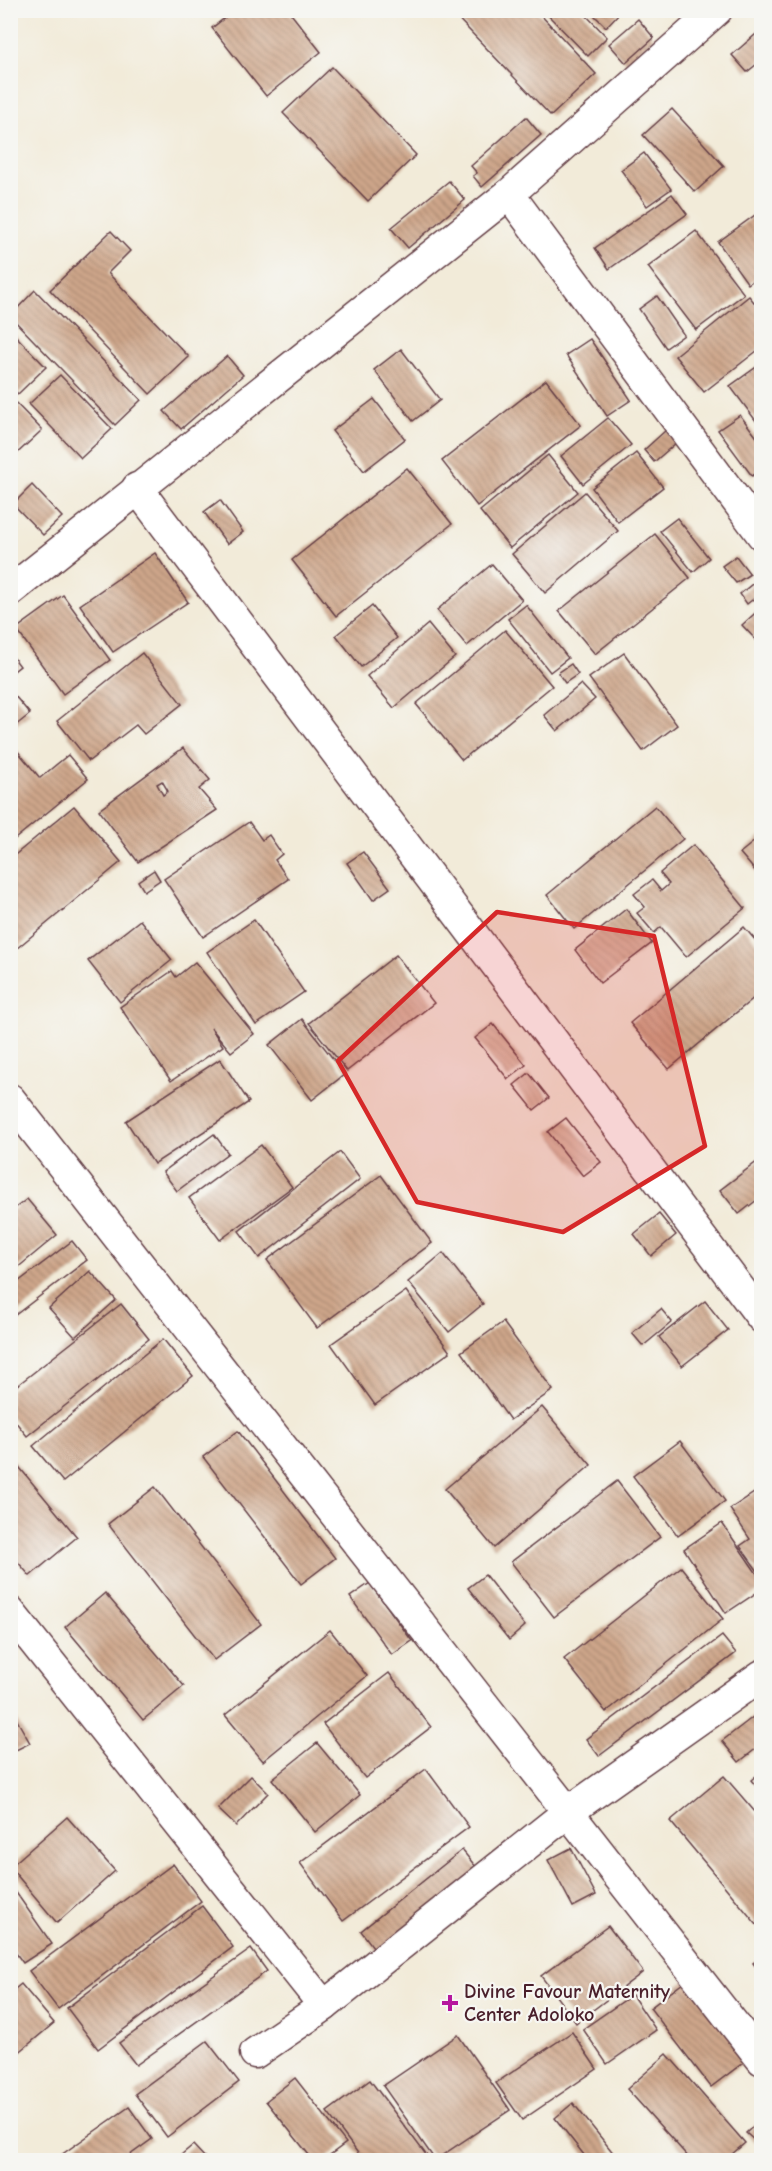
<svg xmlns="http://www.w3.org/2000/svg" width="772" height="2171" viewBox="0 0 772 2171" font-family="'Comic Neue',sans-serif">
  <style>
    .building { fill: url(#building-back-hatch); fill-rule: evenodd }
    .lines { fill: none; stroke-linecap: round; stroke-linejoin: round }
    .street-casing { stroke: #633e45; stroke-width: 33 }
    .street { stroke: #fff; stroke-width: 30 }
    .marked { fill: #d62828; fill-opacity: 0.2; stroke: #d62828; stroke-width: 4.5; stroke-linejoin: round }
    .poi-dot { fill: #b5179e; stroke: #f6f6f2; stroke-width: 2 }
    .labels { text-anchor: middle; stroke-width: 4.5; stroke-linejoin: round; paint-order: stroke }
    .poi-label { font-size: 20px; font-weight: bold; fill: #4a1f2b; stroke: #f6f6f2; text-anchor: start }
  </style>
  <defs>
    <pattern id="building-back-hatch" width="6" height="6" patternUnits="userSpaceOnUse" patternTransform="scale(1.5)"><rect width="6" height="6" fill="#cea68a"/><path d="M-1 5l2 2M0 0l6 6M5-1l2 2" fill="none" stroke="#a98771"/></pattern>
  </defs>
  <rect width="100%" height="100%" fill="#f6f6f2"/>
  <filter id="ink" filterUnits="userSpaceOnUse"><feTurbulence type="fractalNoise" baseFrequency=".0167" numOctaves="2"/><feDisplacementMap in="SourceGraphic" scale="12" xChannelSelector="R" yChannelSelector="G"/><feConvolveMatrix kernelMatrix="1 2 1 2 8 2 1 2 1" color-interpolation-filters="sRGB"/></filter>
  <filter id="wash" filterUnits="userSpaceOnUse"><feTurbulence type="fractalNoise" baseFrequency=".008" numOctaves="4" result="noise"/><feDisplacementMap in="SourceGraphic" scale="24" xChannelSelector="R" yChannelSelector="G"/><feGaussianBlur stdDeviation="1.35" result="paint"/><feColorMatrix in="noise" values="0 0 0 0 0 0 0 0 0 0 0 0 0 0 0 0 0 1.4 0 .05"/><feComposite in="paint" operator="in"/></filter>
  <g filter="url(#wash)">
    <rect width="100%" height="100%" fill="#f2ebd9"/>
    <g id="blocks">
      <g class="building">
        <path d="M235,10H288L321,52L266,96L212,28Z"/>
        <path d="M450,10H536L596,74L551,116Z"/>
        <path d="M543,10H581L607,37L588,56Z"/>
        <path d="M589,10H622L606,27Z"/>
        <path d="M638,19L654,38L626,63L609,44Z"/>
        <path d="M762,29V60L747,72L732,55Z"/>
        <path d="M332,67L416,155L368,201L283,113Z"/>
        <path d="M672,109L724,166L695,192L643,135Z"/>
        <path d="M526,117L541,135L482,187L473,176L477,173L471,166Z"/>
        <path d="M644,153L671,189L647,206L621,170Z"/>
        <path d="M449,181L465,200L408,248L391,228Z"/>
        <path d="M672,194L687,214L609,269L595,248Z"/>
        <path d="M762,210V274L748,284L718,242Z"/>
        <path d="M111,231L130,251L108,273L189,357L150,394L50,290Z"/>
        <path d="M696,231L744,294L696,330L648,267Z"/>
        <path d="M35,290L141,400L115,425L10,316Z"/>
        <path d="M657,296L684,335L666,348L639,309Z"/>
        <path d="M749,296L762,312V347L704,392L675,356Z"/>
        <path d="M10,330L46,367L18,394L10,386Z"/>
        <path d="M590,339L631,400L607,416L566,355Z"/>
        <path d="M401,349L440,400L413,421L374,370Z"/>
        <path d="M227,356L243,375L181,429L164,411Z"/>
        <path d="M762,363V429L730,386Z"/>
        <path d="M60,375L112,429L81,458L29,404Z"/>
        <path d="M546,380L581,425L477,506L442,461Z"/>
        <path d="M10,397L42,430L10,460Z"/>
        <path d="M374,399L405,439L364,471L332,431Z"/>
        <path d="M740,415L762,444V469L752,476L718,430Z"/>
        <path d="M608,418L631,445L583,484L561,456Z"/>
        <path d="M666,430L676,443L654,462L644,450Z"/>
        <path d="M636,453L663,487L618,522L592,488Z"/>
        <path d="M548,455L578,492L510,548L480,511Z"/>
        <path d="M407,468L452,524L336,616L292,560Z"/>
        <path d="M32,485L62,517L43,535L13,504Z"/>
        <path d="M585,492L618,531L545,593L512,554Z"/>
        <path d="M220,500L243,532L227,544L204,512Z"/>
        <path d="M677,518L709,558L693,572L660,531Z"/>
        <path d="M655,534L690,578L595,654L559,611Z"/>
        <path d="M155,553L188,602L113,652L80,605Z"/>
        <path d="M736,556L750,574L736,583L722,566Z"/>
        <path d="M492,564L522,600L467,646L437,610Z"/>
        <path d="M756,581L762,592L747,604L740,594Z"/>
        <path d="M63,595L110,660L63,694L16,629Z"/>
        <path d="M526,605L568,658L550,672L508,619Z"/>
        <path d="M372,606L397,638L361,667L336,635Z"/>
        <path d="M762,607V635L756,640L742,625Z"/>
        <path d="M428,624L455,657L394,708L367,676Z"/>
        <path d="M505,630L552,686L462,760L416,704Z"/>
        <path d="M10,653L20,666L10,674Z"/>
        <path d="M142,653L182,704L144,734L136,725L89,761L57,721Z"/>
        <path d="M624,653L677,725L643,751L589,678Z"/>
        <path d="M571,664L578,674L565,683L558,673Z"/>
        <path d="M581,684L595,699L557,731L544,715Z"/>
        <path d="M10,690L30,714L10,730Z"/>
        <path d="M10,742L40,778L68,755L88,779L10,843Z"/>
        <path d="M183,748L210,780L199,789L217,810L138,862L99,810ZM162,781L168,791L163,795L157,784Z"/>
        <path d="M74,806L121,862L10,954V859Z"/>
        <path d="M655,806L683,839L574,929L547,895Z"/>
        <path d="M249,822L262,840L269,835L282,854L275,860L288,879L203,937L164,879Z"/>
        <path d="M762,835V879L740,853Z"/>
        <path d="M693,845L745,908L686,957L661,927L654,933L637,913L645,907L634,894L652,880L661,891L669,884L660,873Z"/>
        <path d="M363,852L390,888L373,900L347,863Z"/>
        <path d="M154,870L160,880L144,891L138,881Z"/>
        <path d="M626,909L652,943L600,983L575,950Z"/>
        <path d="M140,920L172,960L120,1002L88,961Z"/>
        <path d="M254,920L304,992L256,1025L207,952Z"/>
        <path d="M744,927L762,948V991L669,1069L630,1023Z"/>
        <path d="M396,955L434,1003L347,1071L309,1023Z"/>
        <path d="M195,962L254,1034L231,1052L211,1028L223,1046L171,1081L120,1007L172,971L176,977Z"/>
        <path d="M302,1019L345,1074L312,1100L269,1045Z"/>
        <path d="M493,1024L526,1065L508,1079L475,1038Z"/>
        <path d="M220,1059L249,1102L154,1164L126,1121Z"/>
        <path d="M529,1073L549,1098L534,1110L514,1085Z"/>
        <path d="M566,1118L601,1162L583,1176L548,1132Z"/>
        <path d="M214,1134L228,1153L177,1191L163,1172Z"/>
        <path d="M261,1145L292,1187L220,1240L189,1198Z"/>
        <path d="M340,1152L360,1179L259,1258L239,1231Z"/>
        <path d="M762,1158V1196L739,1214L720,1190Z"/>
        <path d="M381,1175L432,1243L317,1328L267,1260Z"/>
        <path d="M27,1199L57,1235L10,1274V1212Z"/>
        <path d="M659,1214L676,1235L651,1256L634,1234Z"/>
        <path d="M72,1241L87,1260L10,1319V1288Z"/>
        <path d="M443,1253L483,1304L449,1332L408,1282Z"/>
        <path d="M90,1271L116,1300L75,1337L49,1308Z"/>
        <path d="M406,1291L450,1352L375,1405L331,1344Z"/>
        <path d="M705,1301L728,1330L682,1366L659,1337Z"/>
        <path d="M121,1304L149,1339L27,1436L10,1415V1391Z"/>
        <path d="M661,1309L672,1322L643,1346L632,1333Z"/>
        <path d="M503,1322L553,1390L510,1420L461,1352Z"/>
        <path d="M163,1339L193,1376L63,1482L33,1446Z"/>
        <path d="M542,1407L591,1465L494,1548L445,1489Z"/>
        <path d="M238,1431L335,1558L301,1584L203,1457Z"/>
        <path d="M680,1441L725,1501L678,1536L633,1476Z"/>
        <path d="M10,1456L77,1537L30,1576L10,1553Z"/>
        <path d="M617,1481L660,1537L554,1617L511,1562Z"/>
        <path d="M155,1487L261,1624L214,1660L108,1524Z"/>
        <path d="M757,1491L762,1498V1577L740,1546L750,1539L730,1509Z"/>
        <path d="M722,1523L762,1581V1589L726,1613L684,1549Z"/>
        <path d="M681,1567L723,1619L606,1712L564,1659Z"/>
        <path d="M485,1575L525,1626L509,1640L468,1588Z"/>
        <path d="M370,1583L412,1641L392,1655L350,1597Z"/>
        <path d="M105,1593L184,1686L143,1720L65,1627Z"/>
        <path d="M330,1630L367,1676L263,1761L225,1715Z"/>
        <path d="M722,1636L736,1653L599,1756L586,1739Z"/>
        <path d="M389,1673L431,1727L365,1778L323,1724Z"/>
        <path d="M10,1708L30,1743L10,1753Z"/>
        <path d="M762,1710V1744L739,1762L722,1741Z"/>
        <path d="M317,1743L360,1795L315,1832L272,1779Z"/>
        <path d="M426,1769L469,1827L343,1921L300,1863Z"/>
        <path d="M762,1771V1793L751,1780Z"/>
        <path d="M251,1776L268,1793L236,1826L218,1809Z"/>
        <path d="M724,1776L762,1820V1931L670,1821Z"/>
        <path d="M67,1817L115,1871L57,1923L10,1867Z"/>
        <path d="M571,1848L596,1895L573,1907L548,1860Z"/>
        <path d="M462,1850L481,1873L379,1955L361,1931Z"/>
        <path d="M173,1864L201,1901L58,2009L29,1971Z"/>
        <path d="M10,1884L52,1944L23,1963L10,1945Z"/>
        <path d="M202,1906L233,1947L98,2049L67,2008Z"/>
        <path d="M608,1926L643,1972L576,2023L541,1976Z"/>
        <path d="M251,1949L267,1971L136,2065L119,2043Z"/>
        <path d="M762,1957V1975L753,1963Z"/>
        <path d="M687,1980L748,2059L711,2087L650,2008Z"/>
        <path d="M21,1984L54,2023L10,2060V1993Z"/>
        <path d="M632,1995L656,2030L607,2064L583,2029Z"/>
        <path d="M572,2032L597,2069L522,2120L496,2083Z"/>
        <path d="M458,2035L510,2110L435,2160L383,2086Z"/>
        <path d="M207,2041L239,2082L167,2137L135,2094Z"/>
        <path d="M667,2054L745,2143L725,2160H691L627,2089Z"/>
        <path d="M295,2078L346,2143L323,2160H313L266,2101Z"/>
        <path d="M370,2080L430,2160H363L327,2112Z"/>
        <path d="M573,2103L619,2160H588L555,2118Z"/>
        <path d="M129,2107L152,2139L123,2160H54Z"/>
        <path d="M762,2118V2147L746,2133Z"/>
        <path d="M193,2145L207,2160H175Z"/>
      </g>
    </g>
  </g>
  <g filter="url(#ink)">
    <use href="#blocks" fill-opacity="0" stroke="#633e45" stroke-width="1.5"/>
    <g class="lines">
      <defs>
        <g id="street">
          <path d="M509,194L762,535"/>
          <path d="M137,488L762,1318"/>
          <path d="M10,591L509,194L717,10"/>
          <path d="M10,1099L762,2060"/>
          <path d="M10,1612L324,2006"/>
          <path d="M255,2053L324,2006L568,1812L762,1675"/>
        </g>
      </defs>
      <use href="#street" class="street-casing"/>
      <use href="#street" class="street"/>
    </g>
  </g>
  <path class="marked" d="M497,912L654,936L705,1146L563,1232L417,1202L338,1061Z"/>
  <path class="poi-dot" d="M447 1994h6v6h6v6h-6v6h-6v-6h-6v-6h6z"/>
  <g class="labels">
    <g class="poi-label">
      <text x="464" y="1998">Divine Favour Maternity<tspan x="464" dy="23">Center Adoloko</tspan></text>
    </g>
  </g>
  <rect width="772" height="2171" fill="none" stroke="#f6f6f2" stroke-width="36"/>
</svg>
